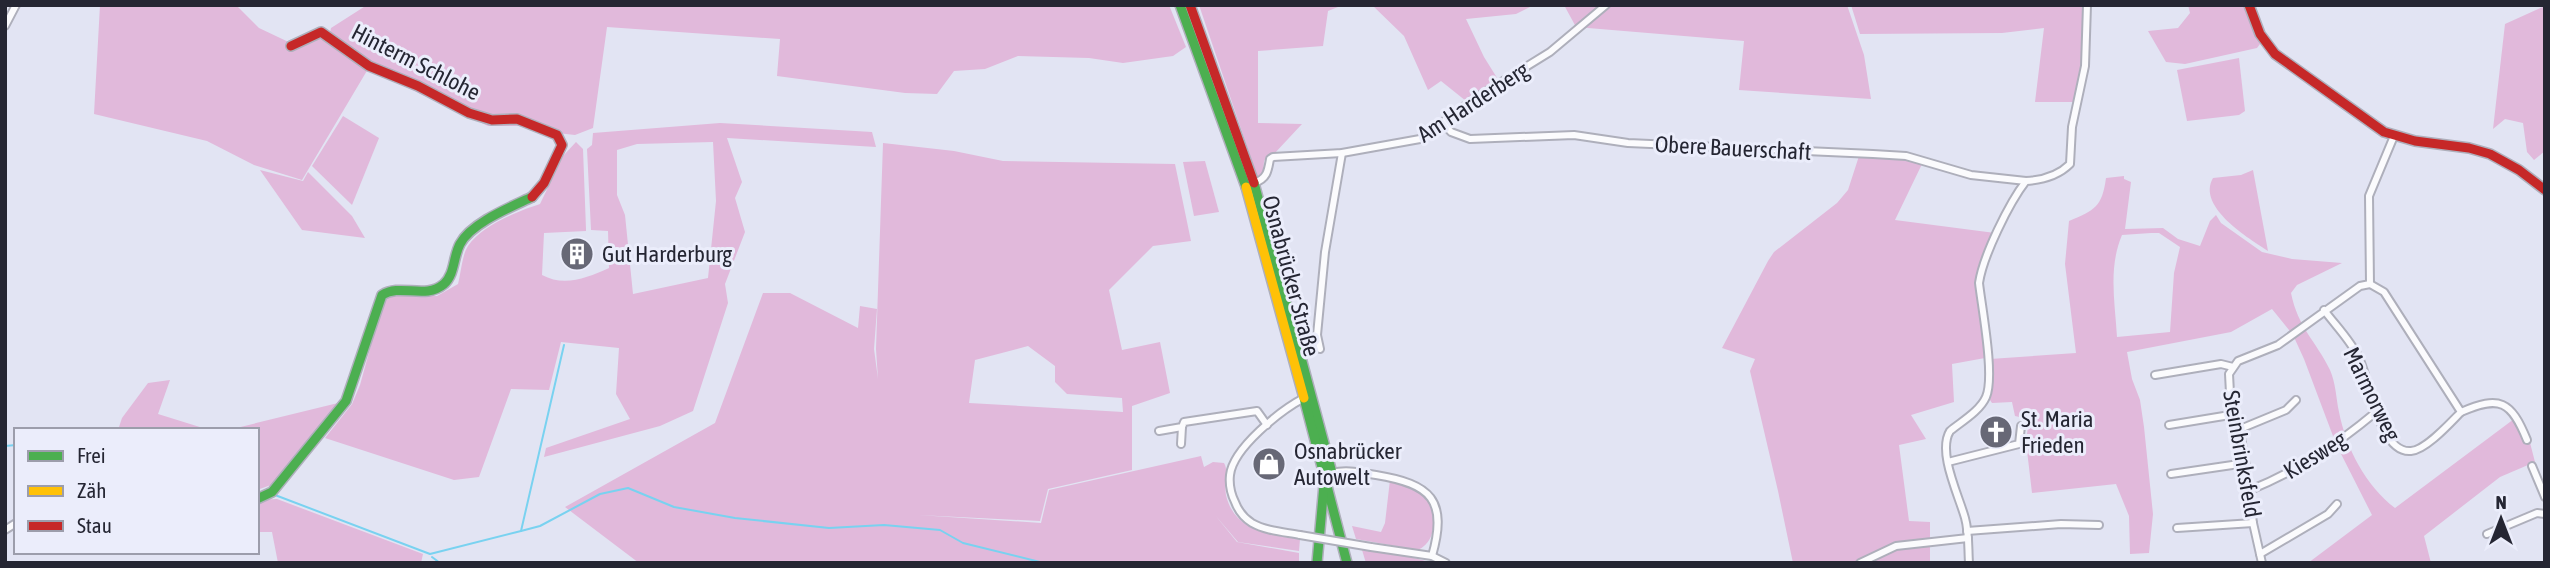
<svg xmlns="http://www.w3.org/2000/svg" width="2550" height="568" viewBox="0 0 2550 568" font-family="'Asap Condensed',sans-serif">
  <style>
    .green { fill: #e1b9db; fill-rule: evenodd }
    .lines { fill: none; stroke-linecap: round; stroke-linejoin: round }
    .stream { stroke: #79d2f0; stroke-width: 2 }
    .street-casing { stroke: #aeafbb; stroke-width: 10 }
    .fast-casing { stroke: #aeafbb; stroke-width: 12 }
    .slow-casing { stroke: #aeafbb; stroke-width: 12 }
    .jam-casing { stroke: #aeafbb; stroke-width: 12 }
    .street { stroke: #fbfbfd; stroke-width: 6 }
    .fast { stroke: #4caf50; stroke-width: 9 }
    .slow { stroke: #ffc107; stroke-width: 9 }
    .jam { stroke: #c62828; stroke-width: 9 }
    .street-bridge-casing { stroke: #aeafbb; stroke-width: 10; stroke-linecap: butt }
    .street-bridge { stroke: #fbfbfd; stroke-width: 6 }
    .labels { text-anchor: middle; stroke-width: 6; stroke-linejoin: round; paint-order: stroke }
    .street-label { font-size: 23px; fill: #252633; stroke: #ebedfb }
    .poi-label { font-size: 23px; fill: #252633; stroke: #ebedfb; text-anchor: start }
  </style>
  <rect width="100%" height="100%" fill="#e2e4f3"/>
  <g class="green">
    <path d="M100,5H239L238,7L259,28L297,46L330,33L331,28L367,5H1169L1186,47L1173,56L1123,63L1089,58L1018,56L985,69L954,71L937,94L905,93L777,76L780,39L607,27L593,128L575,135L557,133L554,138L520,126H488L368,69L302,180L254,165L207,141L94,114Z"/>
    <path d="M1199,5H1343L1328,11L1323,46L1258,51V123L1302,124L1274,154L1267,156L1264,161L1263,175L1260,177L1257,176Z"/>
    <path d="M1372,5H1534L1516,14L1466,19L1484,57L1499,81L1466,101L1441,81L1428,90L1404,36Z"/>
    <path d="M1564,5H1847L1864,55L1871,99L1739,90L1744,41L1576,27Z"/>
    <path d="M1851,5H2085L2082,69L2074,102H2035L2044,28L2002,33L1860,34Z"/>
    <path d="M2188,5H2246L2260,44L2257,48L2185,64L2166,62L2148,31L2178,28L2190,13Z"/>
    <path d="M2545,6V151L2534,160L2527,152L2523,123L2505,119L2493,129L2505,24Z"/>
    <path d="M2239,58L2245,111L2239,115L2187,121L2177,70Z"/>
    <path d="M343,116L379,138L352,205L312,166Z"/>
    <path d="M720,123L872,132L876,147L727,138L742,182L735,198L745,232L725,284L728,303L693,411L660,426L544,457L546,448L630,419L616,394L619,348L561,342L549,390L511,389L479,477L454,480L325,438L352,404L360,385L385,294L437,296L458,284C461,273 462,255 468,246C481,226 518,211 540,204L563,156L576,142L583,149L586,229V231L544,233L542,275C564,287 587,278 609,268L608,231L591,230L587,149L592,145L593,133ZM713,142L716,201L708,278L633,294L625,215L617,195V150L637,144Z"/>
    <path d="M883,143L954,151L1003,161L1175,164L1191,241L1153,246L1109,290L1122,350L1160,342L1170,393L1132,406V470L1048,489L1040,521L918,515L1041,523L1049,490L1201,456L1204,467L1213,462L1224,463C1229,471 1224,484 1226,495C1234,531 1270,535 1300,539L1299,551L1238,542L1215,515L1237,542L1299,553V563H639L565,507L715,423L763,293H790L858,328L860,306L877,309L874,349L878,379L876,349ZM1028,346L1055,366V382L1067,394L1122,398L1123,412L969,403L975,360Z"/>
    <path d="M1859,156L1900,158L1922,164L1895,220L1995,233L1976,276L1985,358L1952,364L1954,402L1911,415L1926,439L1899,445L1909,521L1930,522V563H1793L1778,491L1750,371L1755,359L1722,348L1768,261L1774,252L1837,203L1848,190Z"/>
    <path d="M1205,161L1219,212L1194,216L1183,162Z"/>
    <path d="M260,170L303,181L308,172L352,216L365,238L302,230Z"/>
    <path d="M2253,170L2268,251C2250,239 2196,207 2213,178L2241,175Z"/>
    <path d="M2124,176V179L2131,182L2125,229L2163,228L2178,239L2200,246L2210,221L2216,215L2221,223L2262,252L2292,259L2342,263L2297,285L2291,293C2298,328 2316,341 2330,370C2336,384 2336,398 2339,412C2346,448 2366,486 2395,508L2518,416L2528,435L2535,462L2500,477L2424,536L2431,563H2308L2372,515L2336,444L2304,359L2293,335L2272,309L2231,332L2127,352L2132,379L2140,400L2144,427L2153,514L2149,553L2130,554L2129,516L2116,484L2032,493L2026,442L2029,419L2015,416L2012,402L1992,403L1990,400L1992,390L1990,359L2076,353L2065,264L2069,221C2095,210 2102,207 2106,178ZM2151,233H2159L2180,247L2174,273L2170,332L2117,337C2115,302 2108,268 2122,235Z"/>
    <path d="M170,380L158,414L203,428L224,430H118L122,418L148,383Z"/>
    <path d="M338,403L271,485L257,490V430H228Z"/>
    <path d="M1390,480L1409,486L1428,499C1435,517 1438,540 1418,550L1356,539L1352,526L1381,532L1385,523Z"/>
    <path d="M277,499L423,554L421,563H278L272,532H257V500Z"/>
    <path d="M1362,550L1406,556L1434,563H1366Z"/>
  </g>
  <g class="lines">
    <g class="stream">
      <path d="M5,446L16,445"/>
      <path d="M257,494L266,492"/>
      <path d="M275,495L430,554L521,531L564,345"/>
      <path d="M521,531L540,526L600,494L628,488L674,507L735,518L829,528L884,525L940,530L963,543L1044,563"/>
      <path d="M432,557L440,563"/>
    </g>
    <defs>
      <g id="street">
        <path d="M5,26L16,5"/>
        <path d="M1443,123L1451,132L1470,139L1574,135L1628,143L1873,154L1906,156L1971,175L2026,181"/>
        <path d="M1254,183C1267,179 1268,171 1270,159L1273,157L1342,153L1420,139L1474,99L1550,52L1606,5"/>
        <path d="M2324,310C2336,326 2351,341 2359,358C2370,380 2379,454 2411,451C2426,450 2450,423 2461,412L2384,292L2370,284"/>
        <path d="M1320,349L1317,335L1325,252L1342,153"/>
        <path d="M2155,375L2221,364L2233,367"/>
        <path d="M2461,412C2500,395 2511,401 2527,440"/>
        <path d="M2169,425L2236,414"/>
        <path d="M2240,429L2286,410L2296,400"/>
        <path d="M1159,431L1182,427L1184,422L1257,411L1267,425"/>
        <path d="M1181,444L1182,427"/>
        <path d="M1948,462L2019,444L2021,426"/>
        <path d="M2532,466L2545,497"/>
        <path d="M1332,473C1347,469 1362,473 1376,475C1431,484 1448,500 1432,556"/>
        <path d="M2171,474L2246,463"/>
        <path d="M2250,490C2299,470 2335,446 2376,412"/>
        <path d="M2177,528L2253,523"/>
        <path d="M5,530L16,523"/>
        <path d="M1967,531L2061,524L2099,525"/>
        <path d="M2487,534L2537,513L2545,514"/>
        <path d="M1300,535C1284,532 1266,531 1252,523C1244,518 1238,510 1235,502C1231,494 1229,484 1230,475C1233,448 1281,410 1304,398"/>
        <path d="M1371,547L1432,556L1446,563"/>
        <path d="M2260,554L2328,514L2337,504"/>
        <path d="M1860,563L1896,546L1968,538"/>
        <path d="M1969,563C1968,548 1969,532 1965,518C1959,496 1937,452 1950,431C1961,422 1980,411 1986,397C1995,376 1982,309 1979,283C1983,256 2009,203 2026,181C2043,180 2058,176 2070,164L2072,127L2085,66L2087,5"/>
        <path d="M2262,563L2253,523L2241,436L2230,393L2229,374L2238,361L2278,345L2360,286L2370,284L2369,196L2394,136"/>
      </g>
      <g id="fast">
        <path d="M1180,5L1246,187"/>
        <path d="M1254,183L1332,473"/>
        <path d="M1304,398L1347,563"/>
        <path d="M257,499L272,492L346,401L382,295C401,283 425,300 444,284C455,274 453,257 460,244C471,223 511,207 532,197"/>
        <path d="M1317,563L1324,485"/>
      </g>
      <path id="slow" d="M1246,187L1304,398"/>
      <g id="jam">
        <path d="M1190,5L1254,183"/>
        <path d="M2249,5L2260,34L2275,54L2384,132L2415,141L2469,148L2490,154L2519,170L2545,190"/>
        <path d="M291,46L321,32L369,66L418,86L469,113L492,120L517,119L557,135L562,145L544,183L532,197"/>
      </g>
    </defs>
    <use href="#street" class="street-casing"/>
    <use href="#fast" class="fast-casing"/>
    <use href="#slow" class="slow-casing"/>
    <use href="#jam" class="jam-casing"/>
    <use href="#street" class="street"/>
    <use href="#fast" class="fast"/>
    <use href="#slow" class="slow"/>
    <use href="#jam" class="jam"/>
    <defs>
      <path id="street-bridge" d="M1300,535L1371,547"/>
    </defs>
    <use href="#street-bridge" class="street-bridge-casing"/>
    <use href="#street-bridge" class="street-bridge"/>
  </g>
  <defs>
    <symbol id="building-disc" viewBox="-11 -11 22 22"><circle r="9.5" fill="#676876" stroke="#ebedfb"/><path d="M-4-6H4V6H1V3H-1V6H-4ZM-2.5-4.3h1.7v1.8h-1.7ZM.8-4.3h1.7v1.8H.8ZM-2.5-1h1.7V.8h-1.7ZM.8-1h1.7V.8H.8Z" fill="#fff"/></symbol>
    <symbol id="church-disc" viewBox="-11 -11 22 22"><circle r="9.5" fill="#676876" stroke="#ebedfb"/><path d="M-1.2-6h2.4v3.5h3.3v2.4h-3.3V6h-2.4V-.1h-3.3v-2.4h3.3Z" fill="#fff"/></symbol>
    <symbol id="shop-disc" viewBox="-11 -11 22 22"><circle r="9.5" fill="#676876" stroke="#ebedfb"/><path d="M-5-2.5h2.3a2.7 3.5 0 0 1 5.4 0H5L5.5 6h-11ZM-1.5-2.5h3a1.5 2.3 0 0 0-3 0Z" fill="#fff"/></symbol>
  </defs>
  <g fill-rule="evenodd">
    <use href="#building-disc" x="558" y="235" width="38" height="38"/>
    <use href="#church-disc" x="1977" y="413" width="38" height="38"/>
    <use href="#shop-disc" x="1250" y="445" width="38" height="38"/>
  </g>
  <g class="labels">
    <g class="street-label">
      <text transform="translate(416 62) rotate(27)" y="8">Hinterm Schlohe</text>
      <text transform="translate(1473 102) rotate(-33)" y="8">Am Harderberg</text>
      <text transform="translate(1733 148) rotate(3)" y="8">Obere Bauerschaft</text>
      <text transform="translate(1291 276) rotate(75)" y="8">Osnabrücker Straße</text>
      <text transform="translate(2372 394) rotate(64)" y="8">Marmorweg</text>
      <text transform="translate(2242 454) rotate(80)" y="8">Steinbrinksfeld</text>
      <text transform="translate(2315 455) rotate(-32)" y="8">Kiesweg</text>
    </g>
    <g class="poi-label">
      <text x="602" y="262">Gut Harderburg</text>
      <text x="2021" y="427">St. Maria<tspan x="2021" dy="26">Frieden</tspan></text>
      <text x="1294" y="459">Osnabrücker<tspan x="1294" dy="26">Autowelt</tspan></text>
    </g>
  </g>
  <rect width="2550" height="568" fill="none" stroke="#252633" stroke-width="14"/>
  <rect x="14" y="428" width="245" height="126" fill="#ebedfb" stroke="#9c9dab" stroke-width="2"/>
  <rect x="28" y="451" width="35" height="10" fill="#4caf50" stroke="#9c9dab" stroke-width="2"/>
  <text x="77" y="463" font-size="21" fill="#252633">Frei</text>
  <rect x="28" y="486" width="35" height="10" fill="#ffc107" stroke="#9c9dab" stroke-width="2"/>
  <text x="77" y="498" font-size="21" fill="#252633">Zäh</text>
  <rect x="28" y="521" width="35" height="10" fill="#c62828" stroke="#9c9dab" stroke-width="2"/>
  <text x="77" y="533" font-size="21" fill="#252633">Stau</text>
  <g transform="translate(2501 519)" stroke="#ebedfb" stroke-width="5" paint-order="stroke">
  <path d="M0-5L12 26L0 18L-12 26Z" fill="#252633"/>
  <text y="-10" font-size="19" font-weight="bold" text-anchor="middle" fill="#252633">N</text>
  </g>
</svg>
